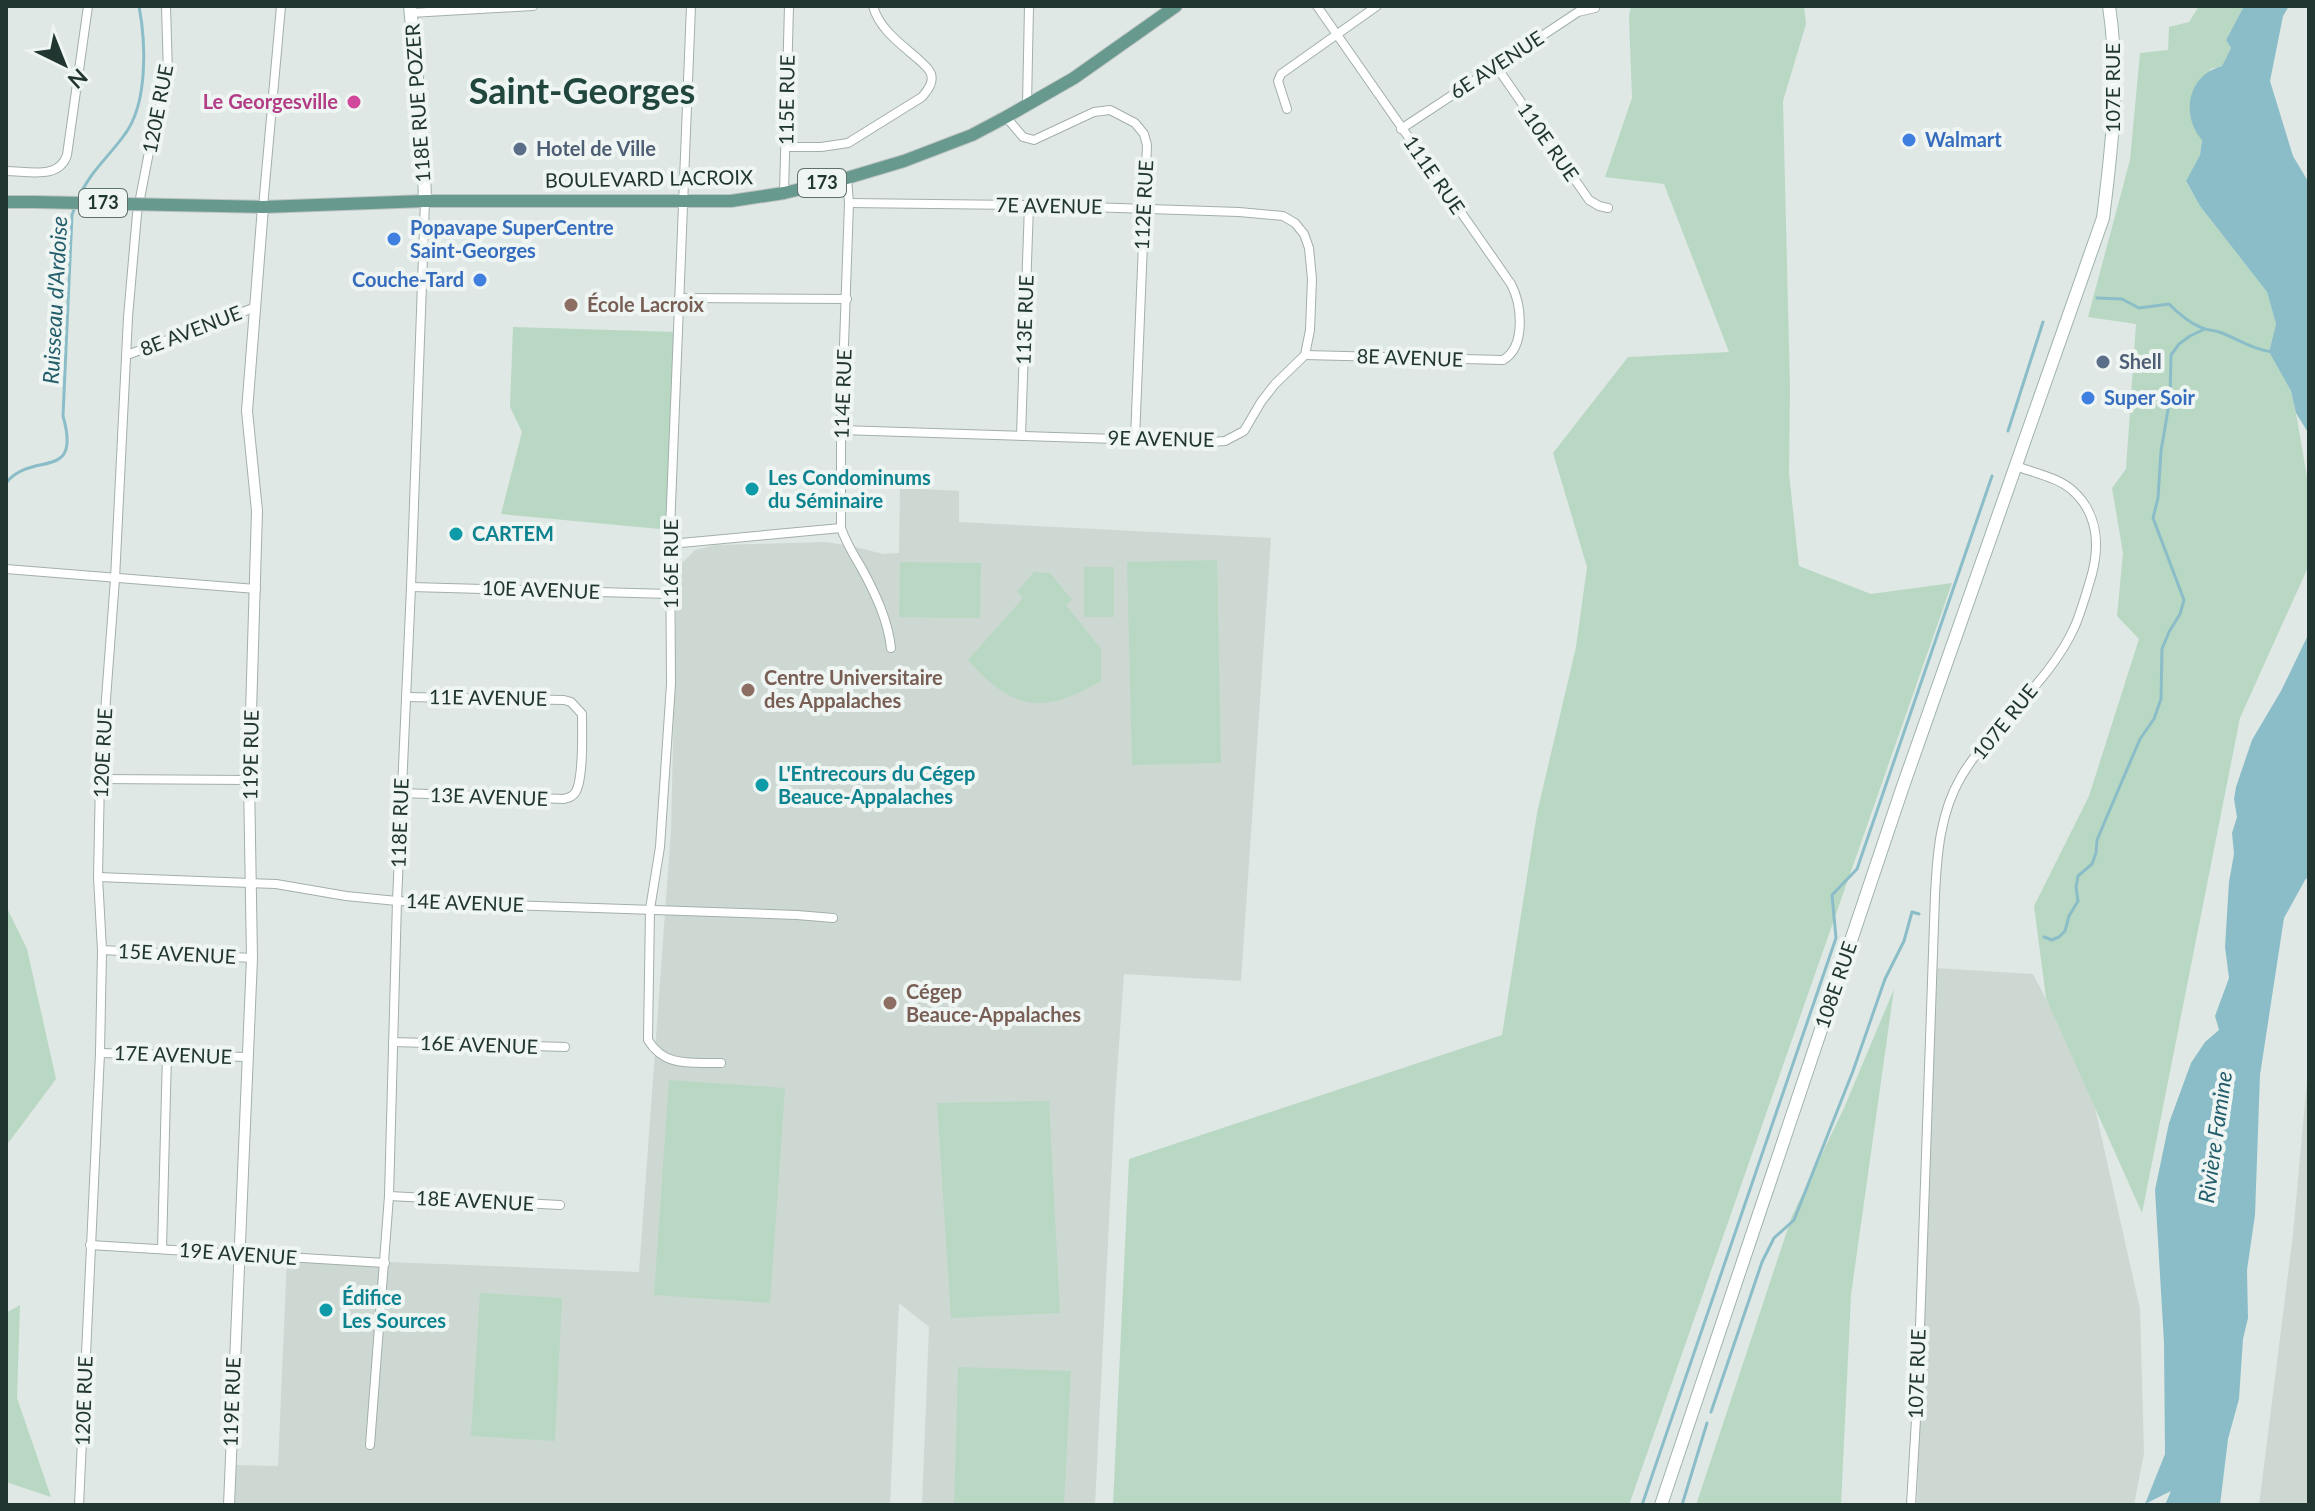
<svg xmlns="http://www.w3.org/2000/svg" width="2315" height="1511" viewBox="0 0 2315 1511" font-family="Lato,sans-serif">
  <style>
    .built { fill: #cdd8d3 }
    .green { fill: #b9d8c3 }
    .water { fill: #8bbdc8 }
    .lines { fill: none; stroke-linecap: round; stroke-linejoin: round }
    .stream { stroke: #8bbdc8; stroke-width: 3 }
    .minor-casing { stroke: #a3afab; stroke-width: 10 }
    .tertiary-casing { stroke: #a3afab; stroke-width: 12 }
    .secondary-casing { stroke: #9fb3ac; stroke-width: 14 }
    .primary-casing { stroke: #bdc3c1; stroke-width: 14 }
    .minor { stroke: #fff; stroke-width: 8 }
    .tertiary { stroke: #fff; stroke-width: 10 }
    .secondary { stroke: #fff; stroke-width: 12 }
    .primary { stroke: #67998e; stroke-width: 12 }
    .primary-bridge-casing { stroke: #bdc3c1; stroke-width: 14; stroke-linecap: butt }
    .primary-bridge { stroke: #67998e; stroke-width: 12 }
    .hotel-dot { fill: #d1479c; stroke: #eef5f2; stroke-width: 3 }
    .shop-dot { fill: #3f7fe0; stroke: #eef5f2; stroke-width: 3 }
    .service-dot { fill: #5c6f8a; stroke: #eef5f2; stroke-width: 3 }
    .education-dot { fill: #8d6e63; stroke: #eef5f2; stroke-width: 3 }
    .culture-dot { fill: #0f9aa8; stroke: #eef5f2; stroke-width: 3 }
    .labels { text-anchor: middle; stroke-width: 8; stroke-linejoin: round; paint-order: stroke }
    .shield { fill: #eef5f2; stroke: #5f6f6b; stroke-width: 2 }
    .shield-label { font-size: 18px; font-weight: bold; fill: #223631 }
    .street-label { font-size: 20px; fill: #223631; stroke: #eef5f2 }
    .hotel-label { font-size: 20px; font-weight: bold; fill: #b23c85; stroke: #eef5f2; text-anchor: end }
    .shop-label { font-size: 20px; font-weight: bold; fill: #366cbe; stroke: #eef5f2; text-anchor: start }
    .service-label { font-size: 20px; font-weight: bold; fill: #4e5e75; stroke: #eef5f2; text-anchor: start }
    .education-label { font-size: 20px; font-weight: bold; fill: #785e54; stroke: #eef5f2; text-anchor: start }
    .culture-label { font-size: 20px; font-weight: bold; fill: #0d838f; stroke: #eef5f2; text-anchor: start }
    .water-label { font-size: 22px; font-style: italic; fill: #235c6b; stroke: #eef5f2 }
    .town-label { font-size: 36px; font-weight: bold; fill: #20463e; stroke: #eef5f2 }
  </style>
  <rect width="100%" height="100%" fill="#dfe8e4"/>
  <g class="built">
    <path d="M900,488L959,491V522L1271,538L1241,981L1124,974L1115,1101L1095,1505H922L929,1327L899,1303L890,1505H231L232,1465L278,1466L287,1258L639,1272L671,830L677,574L681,564L695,550L715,545L826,542L852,546L883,554L899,553Z"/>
    <path d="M1934,968L2033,974L2089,1081L2140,1309L2144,1453L2134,1505H1917Z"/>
    <path d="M2309,1058V1505H2259L2293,1234Z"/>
  </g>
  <g class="green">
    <path d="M1631,6H1804L1806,24L1783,101L1790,388L1789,473L1799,566L1871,594L1952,583L1629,1505H1113L1129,1159L1502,1035L1537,813L1576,647L1587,567L1553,453L1628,357L1729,352L1664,184L1605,177L1632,98L1629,16Z"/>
    <path d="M2199,6H2244L2226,40L2231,48L2222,66L2210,69L2200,155L2186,182L2200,206L2267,292L2276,324L2269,352L2291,391L2296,413L2309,489V565L2240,718L2142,1213L2046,998L2034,906L2089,796L2139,639L2117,616L2123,553L2112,488L2126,469L2136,324L2088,317L2130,160L2140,53L2168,50L2169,27L2189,22Z"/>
    <path d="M513,327L678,332L670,530L501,514L522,432L510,407Z"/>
    <path d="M1217,560L1221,763L1132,765L1127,562Z"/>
    <path d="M900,562L981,563L980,618L899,617Z"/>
    <rect x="1084" y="567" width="30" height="50"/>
    <path d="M1034,572L1050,573L1072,600L1066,605L1101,649V681C1043,715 1013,711 968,660L1023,598L1017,592Z"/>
    <path d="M6,906L27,949L56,1079L6,1146Z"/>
    <path d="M1894,989L1851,1295L1841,1505H1696L1792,1216L1844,1108Z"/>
    <path d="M669,1080L785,1088L770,1303L654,1295Z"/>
    <path d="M1049,1101L1060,1313L951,1318L937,1103Z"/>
    <path d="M480,1293L562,1298L555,1441L471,1436Z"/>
    <path d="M20,1305L17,1398L51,1497L6,1482V1313Z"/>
    <path d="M958,1367L1071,1371L1064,1505H954Z"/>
  </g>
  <g class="water">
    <path d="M2244,6H2289L2283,16L2270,81L2293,156L2309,183V434L2296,413L2291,391L2269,352L2276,324L2267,292L2200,206L2186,181L2200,155L2202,140C2180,114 2188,75 2222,66L2231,48L2226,40Z"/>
    <path d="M2309,633V876L2305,880L2284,918L2260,1075L2255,1215L2247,1270L2248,1318L2243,1339L2239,1399L2228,1439L2220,1505H2165L2171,1491L2145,1504L2165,1454L2164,1343L2155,1190L2169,1123L2191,1063L2205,1042L2219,1030L2215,1016L2229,978L2225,947L2229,882L2234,854L2232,833L2237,817L2234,799L2236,787L2252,740L2281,691Z"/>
  </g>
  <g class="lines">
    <g class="stream">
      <path d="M78,200C88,173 109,157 125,134C148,103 146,43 139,6"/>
      <path d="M2097,298L2122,299L2139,308L2169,304C2178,313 2188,322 2200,327C2206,330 2212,330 2219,332C2237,338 2253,350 2273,352"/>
      <path d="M2008,431L2043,322"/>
      <path d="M6,483C32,450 82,483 63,416L72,215L75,207"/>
      <path d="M2044,937L2052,940L2059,937L2065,931L2069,916L2078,901L2076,887L2078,876L2092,864L2096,853L2097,840L2105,821L2140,739L2154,719L2161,699L2162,649L2169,632L2180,614L2184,600L2153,518L2158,498L2161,451L2170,398L2171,355L2179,344L2190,336L2205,329"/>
      <path d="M1711,1412L1762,1262L1774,1238L1794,1220L1853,1071L1885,979L1904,941L1912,912L1919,914"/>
      <path d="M1642,1505L1836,938L1832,895L1857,869L1992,476"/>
      <path d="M1682,1505L1707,1423"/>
    </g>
    <defs>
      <g id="minor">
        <path d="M691,6L670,530L671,684L660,847L650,909L648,1040C665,1068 691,1062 721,1063"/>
        <path d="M411,13L533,6"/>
        <path d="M1496,66L1589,200L1599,206L1608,208"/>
        <path d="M1027,105L1029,6"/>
        <path d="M1287,109L1278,81L1281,74L1377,6"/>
        <path d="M1006,117L1023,137L1034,140L1094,112L1110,110L1135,123L1144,134L1147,145L1135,439"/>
        <path d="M1401,129L1578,12L1595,8"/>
        <path d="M787,147H821L848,143L922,97C927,91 934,83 931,74C929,68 923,64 918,59C901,44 879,29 873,6"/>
        <path d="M6,171C28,171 59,180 67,155L88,6"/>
        <path d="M847,178L849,203L841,430V528C846,543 854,555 862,569C875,593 888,620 891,648"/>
        <path d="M784,193L789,6"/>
        <path d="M263,207L281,6"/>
        <path d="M679,298L847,299"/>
        <path d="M127,355L256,307"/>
        <path d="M1305,355L1503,360C1526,347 1522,305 1511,284L1317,6"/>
        <path d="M841,430L1210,442L1225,441L1244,431L1261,402L1275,384L1305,355L1310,330L1312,279L1309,248L1304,234L1295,223L1283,216L1239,212L1029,205L849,203"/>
        <path d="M1021,435L1029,205"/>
        <path d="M670,544L841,528"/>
        <path d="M6,569L256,589"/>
        <path d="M411,587L670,594"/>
        <path d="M100,779L249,780"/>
        <path d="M401,793L564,799C570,797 571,798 575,793C584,780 582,731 582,714L571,702L564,700L406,697"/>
        <path d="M98,877L276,884L346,896L397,901L797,915L833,918"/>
        <path d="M102,950L252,958"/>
        <path d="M393,1042L565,1047"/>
        <path d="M100,1053L247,1057"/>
        <path d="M389,1196L560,1205"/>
        <path d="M90,1245L385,1263"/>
        <path d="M162,1249L167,1054"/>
        <path d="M370,1445L389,1196L397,901L411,587L425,201"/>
        <path d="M79,1505L100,1053L102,950L98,877L100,779L115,579L128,317L137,214L149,152L168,74L166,6"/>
        <path d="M1911,1505L1918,1385L1935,895C1937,854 1940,813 1961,777C1993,723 2049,684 2075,626C2082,609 2087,591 2092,574C2100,543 2097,512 2072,490C2057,477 2034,473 2016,466"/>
      </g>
      <path id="tertiary" d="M229,1505L252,958L249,780L257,511L247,411L263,207"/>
      <g id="secondary">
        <path d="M410,6L423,140L425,201"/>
        <path d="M1661,1505L1902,789L2103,218C2112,147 2120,78 2109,6"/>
      </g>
      <g id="primary">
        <path d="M6,202H35"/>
        <path d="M172,205L263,207L425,201H731L784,193L847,178L904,161L972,135L1006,117L1074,78L1176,6"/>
      </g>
    </defs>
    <use href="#minor" class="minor-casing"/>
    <use href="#tertiary" class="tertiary-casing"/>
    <use href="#secondary" class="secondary-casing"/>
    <use href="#primary" class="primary-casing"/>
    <use href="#minor" class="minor"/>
    <use href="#tertiary" class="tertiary"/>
    <use href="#secondary" class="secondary"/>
    <use href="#primary" class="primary"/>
    <defs>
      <path id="primary-bridge" d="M35,202L172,205"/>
    </defs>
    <use href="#primary-bridge" class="primary-bridge-casing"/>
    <use href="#primary-bridge" class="primary-bridge"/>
  </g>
  <circle class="hotel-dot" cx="354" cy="102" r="8"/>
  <g class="shop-dot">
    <circle cx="1909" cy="140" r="8"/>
    <circle cx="394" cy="239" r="8"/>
    <circle cx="480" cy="280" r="8"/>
    <circle cx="2088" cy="398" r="8"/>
  </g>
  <g class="service-dot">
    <circle cx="520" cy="149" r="8"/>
    <circle cx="2103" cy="362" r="8"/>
  </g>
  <g class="education-dot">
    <circle cx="571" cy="305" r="8"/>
    <circle cx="748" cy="690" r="8"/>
    <circle cx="890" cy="1003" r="8"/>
  </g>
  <g class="culture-dot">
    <circle cx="752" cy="489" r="8"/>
    <circle cx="456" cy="534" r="8"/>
    <circle cx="762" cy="785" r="8"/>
    <circle cx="326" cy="1310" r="8"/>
  </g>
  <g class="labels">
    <g class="shield">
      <rect x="798" y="169" width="48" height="28" rx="6"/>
      <rect x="79" y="189" width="48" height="28" rx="6"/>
    </g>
    <g class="shield-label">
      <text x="822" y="189">173</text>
      <text x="103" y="209">173</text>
    </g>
    <g class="street-label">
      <text transform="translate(1497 65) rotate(-33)" y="7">6E AVENUE</text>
      <text transform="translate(2113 88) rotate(-90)" y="7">107E RUE</text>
      <text transform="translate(787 100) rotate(-89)" y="7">115E RUE</text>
      <text transform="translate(418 103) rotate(-94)" y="7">118E RUE POZER</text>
      <text transform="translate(158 109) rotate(-79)" y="7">120E RUE</text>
      <text transform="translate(1548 142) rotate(55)" y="7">110E RUE</text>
      <text transform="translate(1434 175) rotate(55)" y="7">111E RUE</text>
      <text transform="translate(649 179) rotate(-1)" y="7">BOULEVARD LACROIX</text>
      <text transform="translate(1144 205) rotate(-87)" y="7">112E RUE</text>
      <text transform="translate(1049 206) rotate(1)" y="7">7E AVENUE</text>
      <text transform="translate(1025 320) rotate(-88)" y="7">113E RUE</text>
      <text transform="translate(191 331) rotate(-21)" y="7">8E AVENUE</text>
      <text transform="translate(1410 358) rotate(2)" y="7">8E AVENUE</text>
      <text transform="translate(843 394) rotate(-88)" y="7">114E RUE</text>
      <text transform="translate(1161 439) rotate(1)" y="7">9E AVENUE</text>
      <text transform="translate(671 564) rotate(-90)" y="7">116E RUE</text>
      <text transform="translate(541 590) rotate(2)" y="7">10E AVENUE</text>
      <text transform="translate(488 698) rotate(1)" y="7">11E AVENUE</text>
      <text transform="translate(2005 722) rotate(-51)" y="7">107E RUE</text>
      <text transform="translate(103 753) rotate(-87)" y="7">120E RUE</text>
      <text transform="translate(251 755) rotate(-89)" y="7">119E RUE</text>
      <text transform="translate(489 797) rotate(2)" y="7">13E AVENUE</text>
      <text transform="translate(400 823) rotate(-88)" y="7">118E RUE</text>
      <text transform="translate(465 903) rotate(2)" y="7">14E AVENUE</text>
      <text transform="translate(177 954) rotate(3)" y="7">15E AVENUE</text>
      <text transform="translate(1836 985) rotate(-71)" y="7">108E RUE</text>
      <text transform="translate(479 1045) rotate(2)" y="7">16E AVENUE</text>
      <text transform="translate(173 1055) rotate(2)" y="7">17E AVENUE</text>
      <text transform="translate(475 1201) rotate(3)" y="7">18E AVENUE</text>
      <text transform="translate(238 1254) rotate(4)" y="7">19E AVENUE</text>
      <text transform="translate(1917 1374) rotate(-88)" y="7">107E RUE</text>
      <text transform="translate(84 1401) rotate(-88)" y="7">120E RUE</text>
      <text transform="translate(232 1402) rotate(-88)" y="7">119E RUE</text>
    </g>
    <g class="hotel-label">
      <text x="338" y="109">Le Georgesville</text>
    </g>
    <g class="shop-label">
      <text x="1925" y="147">Walmart</text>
      <text x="410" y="235">Popavape SuperCentre<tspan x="410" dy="23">Saint-Georges</tspan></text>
      <text x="464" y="287" text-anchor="end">Couche-Tard</text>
      <text x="2104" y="405">Super Soir</text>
    </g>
    <g class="service-label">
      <text x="536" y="156">Hotel de Ville</text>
      <text x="2119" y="369">Shell</text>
    </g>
    <g class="education-label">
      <text x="587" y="312">École Lacroix</text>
      <text x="764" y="685">Centre Universitaire<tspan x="764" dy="23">des Appalaches</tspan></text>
      <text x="906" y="999">Cégep<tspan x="906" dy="23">Beauce-Appalaches</tspan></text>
    </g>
    <g class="culture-label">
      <text x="768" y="485">Les Condominums<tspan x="768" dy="23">du Séminaire</tspan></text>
      <text x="472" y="541">CARTEM</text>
      <text x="778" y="781">L'Entrecours du Cégep<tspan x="778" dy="23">Beauce-Appalaches</tspan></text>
      <text x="342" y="1305">Édifice<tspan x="342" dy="23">Les Sources</tspan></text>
    </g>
    <g class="water-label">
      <text transform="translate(55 300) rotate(-87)" y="8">Ruisseau d'Ardoise</text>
      <text transform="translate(2215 1137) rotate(-82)" y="8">Rivière Famine</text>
    </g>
    <g class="town-label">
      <text x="582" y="104">Saint-Georges</text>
    </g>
  </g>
  <rect width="2315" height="1511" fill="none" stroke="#223631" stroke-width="16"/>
  <g transform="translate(64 64) rotate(137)" stroke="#eef5f2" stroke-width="6" paint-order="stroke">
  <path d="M0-6L14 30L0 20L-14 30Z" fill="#223631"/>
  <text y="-12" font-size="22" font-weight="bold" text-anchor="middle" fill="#223631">N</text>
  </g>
</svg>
